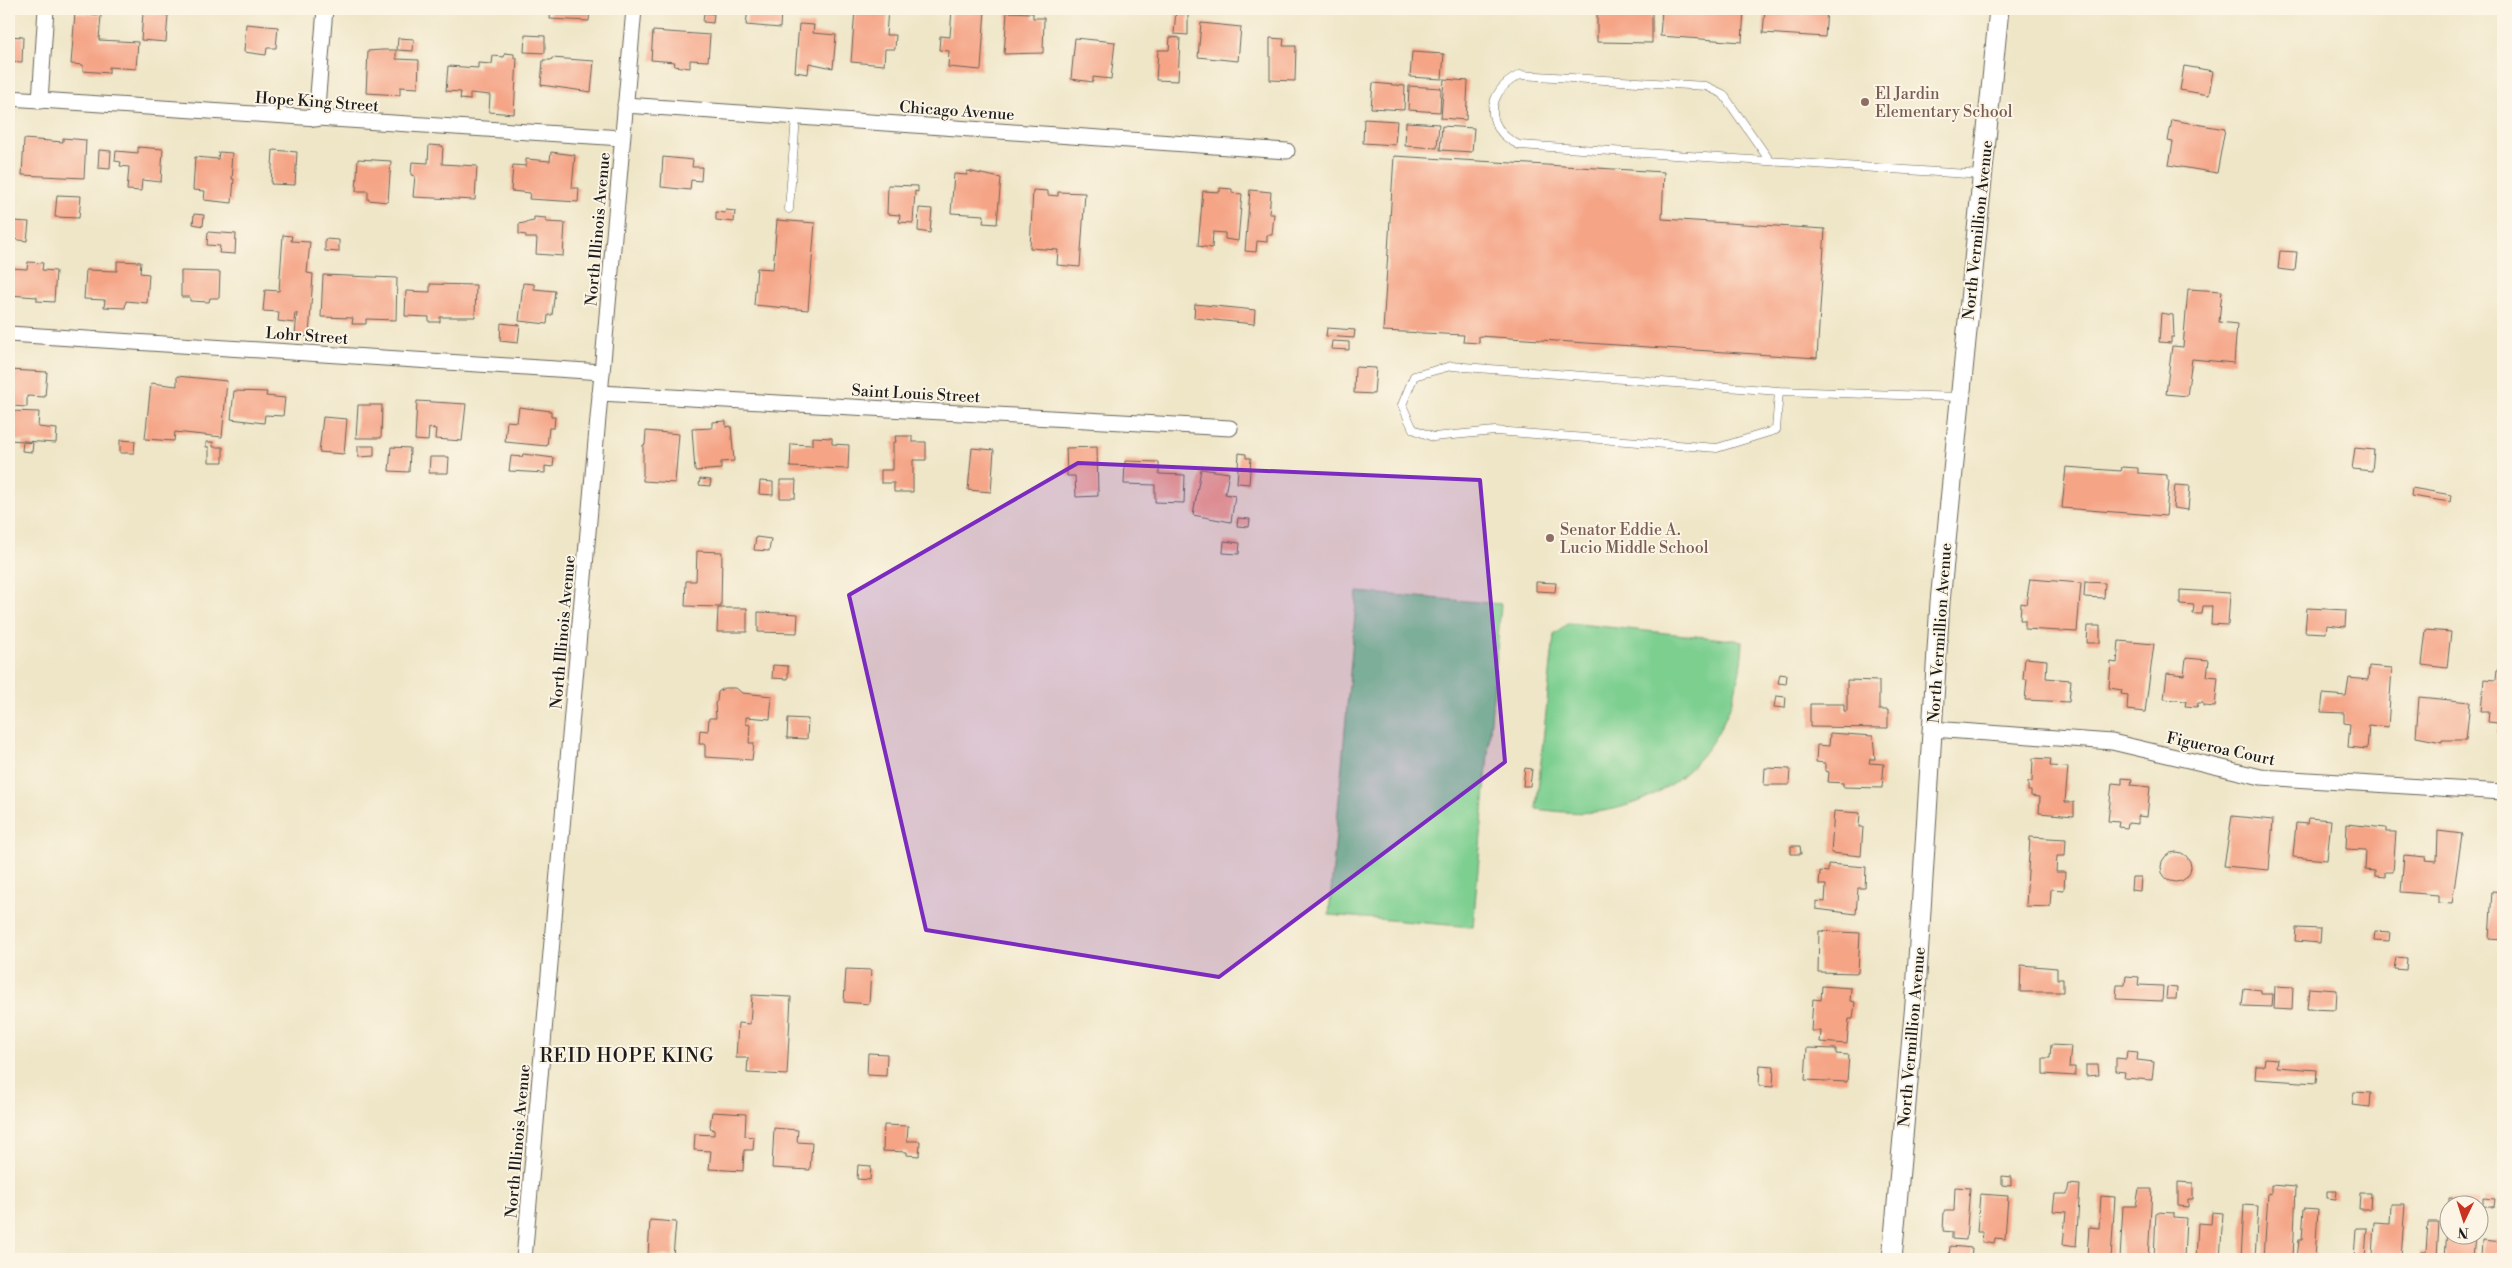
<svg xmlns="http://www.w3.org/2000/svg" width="2512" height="1268" viewBox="0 0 2512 1268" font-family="'Libre Bodoni',serif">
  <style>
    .green { fill: #7dcf90; stroke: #4c7656 }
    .building { fill: #f5a486 }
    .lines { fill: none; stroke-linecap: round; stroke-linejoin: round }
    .service-casing { stroke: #666358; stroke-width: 9 }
    .minor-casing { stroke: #666358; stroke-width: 17 }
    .tertiary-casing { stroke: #666358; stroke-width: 21 }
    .service { stroke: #fff; stroke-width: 8 }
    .minor { stroke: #fff; stroke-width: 15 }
    .tertiary { stroke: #fff; stroke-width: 19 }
    .marked { fill: #7b2cbf; fill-opacity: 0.2; stroke: #7b2cbf; stroke-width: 4; stroke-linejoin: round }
    .education-dot { fill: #8d6e63; stroke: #fcf5e5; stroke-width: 2 }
    .labels { text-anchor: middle; stroke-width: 4; stroke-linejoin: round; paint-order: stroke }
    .education-label { font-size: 16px; fill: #785e54; stroke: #fcf5e5; text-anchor: start }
    .street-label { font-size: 16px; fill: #1c1c1c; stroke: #fcf5e5 }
    .quarter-label { font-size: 19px; letter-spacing: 1px; fill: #1c1c1c; stroke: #fcf5e5 }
  </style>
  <rect width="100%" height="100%" fill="#fcf5e5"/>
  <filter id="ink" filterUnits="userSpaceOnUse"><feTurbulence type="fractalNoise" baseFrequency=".02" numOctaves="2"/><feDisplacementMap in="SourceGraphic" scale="10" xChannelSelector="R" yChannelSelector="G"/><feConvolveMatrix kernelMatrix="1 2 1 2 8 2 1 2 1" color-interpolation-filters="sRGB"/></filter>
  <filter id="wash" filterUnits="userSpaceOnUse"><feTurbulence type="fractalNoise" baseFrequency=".0096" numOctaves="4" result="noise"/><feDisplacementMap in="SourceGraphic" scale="20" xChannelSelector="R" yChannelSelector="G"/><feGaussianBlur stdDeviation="1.12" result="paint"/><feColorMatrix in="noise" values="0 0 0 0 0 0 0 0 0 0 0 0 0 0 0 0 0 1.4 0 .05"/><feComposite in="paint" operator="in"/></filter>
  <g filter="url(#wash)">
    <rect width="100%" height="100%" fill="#efe6c8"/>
    <g class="green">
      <path d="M1357,592L1501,604L1473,927L1329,915Z"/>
      <path d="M1569,623L1743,641C1739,724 1693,793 1609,810C1585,815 1560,812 1536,809L1554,635Z"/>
    </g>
    <g id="blocks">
      <g class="building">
        <path d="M551,9H590L589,21L550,19Z"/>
        <path d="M748,9H781L780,28L746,25Z"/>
        <path d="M855,9H888L886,35H896L895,49H885L884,65L851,62Z"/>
        <path d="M952,9H985L981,70L948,67L949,51L939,50L940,36L950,37Z"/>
        <path d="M1181,9H1188V35L1174,34L1176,10Z"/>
        <path d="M1597,9H1652V43L1597,42Z"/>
        <path d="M1662,9H1744L1742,42L1660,36Z"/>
        <path d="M1765,9H1827L1825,37L1763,33Z"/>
        <path d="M1007,12L1033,13V18H1044L1043,53L1004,54Z"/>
        <path d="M75,13L101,15L99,40L138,42L136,69L109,67V73L83,71V65L71,64Z"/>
        <path d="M143,13L168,15L166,42L141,40Z"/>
        <path d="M704,13L714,14L713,23L703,22Z"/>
        <path d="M1201,23L1241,27L1238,61L1198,57Z"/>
        <path d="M246,24L278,27L276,48H267L266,55L244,52Z"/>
        <path d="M799,24L814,25L813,33L836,35L833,68L809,63L808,74L795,72Z"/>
        <path d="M653,31L710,35L708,61L690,60V68L674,66L675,62L651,60Z"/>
        <path d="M525,35L545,36V53L524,52Z"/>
        <path d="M9,36L23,37L22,62L9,61Z"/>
        <path d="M1170,37L1180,38L1178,81L1156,80L1158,50H1169Z"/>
        <path d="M398,38L414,39L413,51L397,50Z"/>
        <path d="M1075,38L1115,42L1111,79L1093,77V82L1071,79Z"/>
        <path d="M1270,38L1284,39L1283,46H1296L1295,81L1270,80Z"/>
        <path d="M382,50H396V59L419,60L418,88L400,87V95L366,93L368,51Z"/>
        <path d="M1412,52L1444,54L1442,79L1410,77Z"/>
        <path d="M505,53L514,54V58H517L514,114L489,112L490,95L470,93V100L460,99L461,92L446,91L448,66L478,68V63L492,64L493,56L504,57Z"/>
        <path d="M552,58L594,61L591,92L541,85L543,60H551Z"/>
        <path d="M2184,66L2213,71L2209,95L2180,90Z"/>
        <path d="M1444,79L1468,81L1466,120L1441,118Z"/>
        <path d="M1373,83L1405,86L1404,110L1371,108Z"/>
        <path d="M1409,86L1441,88L1440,112L1408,110Z"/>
        <path d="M1364,119L1397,121L1395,145L1363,143Z"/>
        <path d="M2172,120L2225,129L2217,173L2169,165L2173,142L2168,141Z"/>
        <path d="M1406,122L1439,124L1437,148L1405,146Z"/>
        <path d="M1442,126L1474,128L1472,152L1440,150Z"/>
        <path d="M63,138L86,140L84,178L22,175L24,139L63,142Z"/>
        <path d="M429,145L443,146L442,164L477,166L475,200L413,197L415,176L411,175L412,162L428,163Z"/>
        <path d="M138,147L163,149L161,182L142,180L141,191L127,190L129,167L120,166L121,162L115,161L116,151L138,153Z"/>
        <path d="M99,150L111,151L110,169L98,168Z"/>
        <path d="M273,150L297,152L295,185L271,184Z"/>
        <path d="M219,152L232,153L231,168H233L232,179H234L232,203L204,200L205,191L193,190L195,157L218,159Z"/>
        <path d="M551,152L575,155L572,188H579L578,202L529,199L530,193L511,191L513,165L526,166V159L550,161Z"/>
        <path d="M1394,156L1664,172L1662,219L1825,229L1817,358L1479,336V343L1463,342L1464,335L1383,331Z"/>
        <path d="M663,157L693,160L692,167H702L701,181L691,180L690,190L661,187Z"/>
        <path d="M358,159L391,161L388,202L368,200V191H356Z"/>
        <path d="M967,171L1001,178L997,224L983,223L984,215L951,213L954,174L967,175Z"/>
        <path d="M888,185L918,186V192L915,191L913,223L899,222L900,215L887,214Z"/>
        <path d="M1220,188L1232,189V193L1242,194L1238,241L1225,239V233L1213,232L1212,248L1198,246L1203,191L1220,192Z"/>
        <path d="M1033,190L1048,191V195L1058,196V192L1085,193L1080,267L1057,265L1058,250L1030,248Z"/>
        <path d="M1250,190L1271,192L1269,214H1274L1272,235H1267V242L1257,241L1256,252L1245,251Z"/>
        <path d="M57,195L81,196L79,218L55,217Z"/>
        <path d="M919,208L932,209L930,233L918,231Z"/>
        <path d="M726,210L735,211L734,222L716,220V212L725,213Z"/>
        <path d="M194,214L204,215L203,226L193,224Z"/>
        <path d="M534,217L546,218V222L565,223L563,256L536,254L537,238H526V235L519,234V224L534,221Z"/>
        <path d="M777,220L815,223L808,310L754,305L757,268L773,269Z"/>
        <path d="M14,221L29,222L27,241L12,239Z"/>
        <path d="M208,232L236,234L235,254L219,253L220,246L207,245Z"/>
        <path d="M283,235L292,236L291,241L310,242L307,273L313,274L309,337L295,335L297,313H295L294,323L278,321L279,312L263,311L265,290L279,291Z"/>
        <path d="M325,239L339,240V252L325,251Z"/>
        <path d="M2280,251L2297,252L2295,271L2278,269Z"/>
        <path d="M117,261L141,262L140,273L149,274L147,303L126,301L125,308L104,307L105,300L84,299L86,270L117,271Z"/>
        <path d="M28,262L43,263L42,270L56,271L54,302L37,301V297L9,295V268L27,269Z"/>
        <path d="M181,271L220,272L219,298H210L209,302L190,301V297H181Z"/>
        <path d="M323,275L397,278L396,320L366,319V324H352L353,318L321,317Z"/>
        <path d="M523,283L534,284V289L555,291L552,315H548L547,324L519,321Z"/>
        <path d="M430,284L476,285L475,317H440V322H429V317L405,316L406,291L430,292Z"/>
        <path d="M2188,289L2222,291L2219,322L2237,324L2234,363L2192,359L2187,396L2166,394L2172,346L2183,347Z"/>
        <path d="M1195,304L1255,310L1254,324L1194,318Z"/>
        <path d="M2161,313L2173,315L2174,337H2171V343L2159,342Z"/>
        <path d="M501,323L520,325L518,343L500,341Z"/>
        <path d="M1327,328L1355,330L1354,338L1326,336Z"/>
        <path d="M1332,341L1349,342V350L1331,349Z"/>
        <path d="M1355,367L1376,368L1374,394L1354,393Z"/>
        <path d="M9,370L47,372L45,397L27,396V407L11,406L12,396L9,395Z"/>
        <path d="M177,376L227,381L222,437L175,432L174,441L145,439L151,383L177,386Z"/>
        <path d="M234,391L267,392L266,396L285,398L283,416L265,415L264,423L231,419Z"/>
        <path d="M417,401L466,404L462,441L435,439L436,429L429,428L428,441L415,440Z"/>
        <path d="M358,405H382L381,438H356Z"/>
        <path d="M519,407L551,411V417H555L554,428H549L547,446L505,442L507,421L517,422Z"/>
        <path d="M10,411L39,412L38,427L57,429L56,443L9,440Z"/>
        <path d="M323,417L347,419L344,454L319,452Z"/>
        <path d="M726,421V427L731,426L734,461L721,462V469L695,471L692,429L712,428V422Z"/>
        <path d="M646,431L679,434L675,483L643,481V445H645Z"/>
        <path d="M895,436H912V442H926V460H913V492H894V483H881V470H893V442H896Z"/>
        <path d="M812,437L832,438V444L849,445L848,469L790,467L791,444L812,445Z"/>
        <path d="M120,440L135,441L134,453H120Z"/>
        <path d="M23,442L33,443L32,452L22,451Z"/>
        <path d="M206,442H213V447H223V462H209V447H206Z"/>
        <path d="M358,446H374V456L358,457Z"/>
        <path d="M391,447L410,448L409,472L389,471Z"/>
        <path d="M1097,447L1098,496L1076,497L1075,476H1067L1066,448Z"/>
        <path d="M972,448L994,450L991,492L968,490Z"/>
        <path d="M2355,448L2374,450L2372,471L2352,469Z"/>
        <path d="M1239,453L1246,454V458H1251L1249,484L1237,483Z"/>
        <path d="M523,454L554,458L553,467L545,466V473L509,471L511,456L522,457Z"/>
        <path d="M430,457H449L448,473H429Z"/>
        <path d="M1125,461L1159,462V474L1185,475L1184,503L1155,502V485L1124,484Z"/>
        <path d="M2066,467L2121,471L2122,467L2138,468V473L2167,475V480H2169L2166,516L2062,508Z"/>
        <path d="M1201,469L1229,473L1225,494L1235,496L1231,522L1193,515Z"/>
        <path d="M700,479L711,480L710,486L699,485Z"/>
        <path d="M780,480H796L795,498H780Z"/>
        <path d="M760,481L773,482V495L759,494Z"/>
        <path d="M2175,485L2190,486L2188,510L2173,508Z"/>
        <path d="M2412,488L2451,495L2450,502L2411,496Z"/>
        <path d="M1238,518L1250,519L1249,527L1237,526Z"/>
        <path d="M756,537L771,539L769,551L754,550Z"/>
        <path d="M1224,541L1240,543L1239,554L1223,553Z"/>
        <path d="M697,551L722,552L721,607L685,606L686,581H696Z"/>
        <path d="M2030,579L2081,583L2077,632L2025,629V620H2020L2021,603L2026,604Z"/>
        <path d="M1536,582L1556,583L1555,592L1536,591Z"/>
        <path d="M2085,582L2105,583L2104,598L2084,597Z"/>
        <path d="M2180,590L2230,593L2228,625L2211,624L2212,606H2203L2202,614H2193L2194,605L2180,604Z"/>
        <path d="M718,608H747V632H717Z"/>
        <path d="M2307,608L2346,610L2345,627L2327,625L2326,633L2305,632Z"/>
        <path d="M758,612L798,614L797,633L758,632Z"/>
        <path d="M2088,626H2100V643H2087Z"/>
        <path d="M2426,630L2451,632L2447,668L2422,665Z"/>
        <path d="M2119,641L2154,644L2145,712L2127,710L2128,695L2121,694L2122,690L2109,688L2111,662L2117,663Z"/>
        <path d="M2025,658L2047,660L2046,678L2071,680L2069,702L2025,700L2027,679H2023Z"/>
        <path d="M2186,658L2209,660L2207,676L2218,677L2215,707L2203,706V703H2198L2197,707L2185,706L2186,701L2164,699L2167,673L2184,675Z"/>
        <path d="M773,665L788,666V679L772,678Z"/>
        <path d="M2369,666L2392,668L2388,727L2369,725L2367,749L2348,747L2350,724L2344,723V713L2321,712L2323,694L2346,696L2349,678L2368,680Z"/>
        <path d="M2497,669L2503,670V734H2497L2498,723L2488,722L2489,711H2481L2484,679L2496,680Z"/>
        <path d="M1780,674L1787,675L1786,684L1778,683Z"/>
        <path d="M1847,680L1879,681V710H1888V728L1810,727V704H1844V711H1847Z"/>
        <path d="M724,688H736L742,693L772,696L770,719L746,717V724L750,725L749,743H754L752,760L705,757V744H699L700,730L708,731L709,718H716L715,703L717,701L718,692Z"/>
        <path d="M1776,696L1786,697L1785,708L1774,707Z"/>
        <path d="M2419,697L2470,702L2466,740H2442V742L2416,737Z"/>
        <path d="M788,718L808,719L807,739L787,738Z"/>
        <path d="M1830,733L1873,736L1875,759H1870L1869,763L1884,764L1882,788L1843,787V783L1828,782L1829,772L1825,771V763L1816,762L1817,745L1829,746Z"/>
        <path d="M2033,758L2051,759L2050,766L2068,767L2065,802H2074V816L2039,813L2040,797L2031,796V791H2028V782H2032Z"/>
        <path d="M1525,768L1532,769L1530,786H1523Z"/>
        <path d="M1765,768L1790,769L1789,785H1764Z"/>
        <path d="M2122,778L2132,779L2131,785L2150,787L2147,817L2138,816V824L2128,823L2127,828L2118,827L2119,822L2108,821L2112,783L2122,784Z"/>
        <path d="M1834,811L1860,813L1859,827H1863L1861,856L1831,853Z"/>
        <path d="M2232,816L2273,820L2269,870L2224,866Z"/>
        <path d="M2308,818L2331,820L2327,860L2293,857L2296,823L2307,824Z"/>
        <path d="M2347,824L2386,828V832H2396L2393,872H2385V877L2375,876V871L2365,870L2366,850L2346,849Z"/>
        <path d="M2438,831L2462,834L2452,904L2438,903V895L2401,892L2404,855L2426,857L2425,860L2437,861Z"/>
        <path d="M2030,837L2066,839L2065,856H2057L2056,872H2065L2064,890L2051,889L2050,907L2026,906Z"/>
        <path d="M1791,846H1800L1801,854H1791Z"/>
        <circle cx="2176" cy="867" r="15"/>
        <path d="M1828,864L1866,867L1865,888H1858L1856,914L1816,909V901L1825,902L1826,885H1819L1820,871L1828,872Z"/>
        <path d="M2132,877H2141L2140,891L2131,890Z"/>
        <path d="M2492,891L2503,892V940L2489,939Z"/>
        <path d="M2296,928L2321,929L2320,943L2295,941Z"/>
        <path d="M1819,931L1860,933L1858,973L1818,972Z"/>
        <path d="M2375,931L2390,932L2389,941L2374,940Z"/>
        <path d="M2396,957L2407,958L2406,970L2394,969Z"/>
        <path d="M2021,965L2057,968V979H2063V992H2020Z"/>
        <path d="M846,969L871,970L869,1004L844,1002Z"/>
        <path d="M2126,976L2139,977L2138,985L2163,986L2162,1001L2116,999L2117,985H2125Z"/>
        <path d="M1822,986L1851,988L1850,1001L1855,1002L1853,1019H1849L1847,1044L1820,1042L1821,1031H1811L1813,999L1821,1000Z"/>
        <path d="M2275,986L2293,987L2292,1010L2274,1009Z"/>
        <path d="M2167,987L2177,988L2176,999H2166Z"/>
        <path d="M2244,988L2261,990V994H2273L2272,1007L2242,1006Z"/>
        <path d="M2309,988L2337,990L2336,1010L2307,1009Z"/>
        <path d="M752,995L791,997L787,1075L747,1073L748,1058H736L738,1023L750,1024Z"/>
        <path d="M2051,1045L2071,1046L2069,1067H2075V1076L2043,1074V1058H2050Z"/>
        <path d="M1807,1048L1836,1049V1054L1849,1055L1847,1082L1805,1080Z"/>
        <path d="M2127,1051L2138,1052L2137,1060L2154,1062L2152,1080L2124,1078L2125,1072L2116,1071V1058L2126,1059Z"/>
        <path d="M868,1053L887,1054L886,1076L867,1075Z"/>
        <path d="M2265,1058L2278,1059L2277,1067L2317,1070L2316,1083L2255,1079L2256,1066H2264Z"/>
        <path d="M1760,1065L1774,1066L1773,1087L1759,1086Z"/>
        <path d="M2086,1065H2098L2099,1075L2086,1076Z"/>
        <path d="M2354,1092L2371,1093L2370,1107L2352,1105Z"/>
        <path d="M712,1112L746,1114L745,1136L754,1137L753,1150H744L743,1171L709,1169L711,1151L694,1150L695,1134L714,1135V1130L711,1129L710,1126Z"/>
        <path d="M884,1125L908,1126L907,1141H920L919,1156L907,1155V1152L883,1151Z"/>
        <path d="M774,1128L798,1130L797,1142L812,1143L810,1170L772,1168Z"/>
        <path d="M858,1165L871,1166L870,1180L857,1179Z"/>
        <path d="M2002,1176L2011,1177V1186L2002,1185Z"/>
        <path d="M2178,1182L2193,1183V1199H2188V1207L2178,1206Z"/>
        <path d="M2069,1184L2080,1185L2076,1247L2063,1245L2066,1212L2053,1211L2055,1194H2067Z"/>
        <path d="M2271,1185L2296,1187L2293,1259H2264L2268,1193L2271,1194Z"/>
        <path d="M1955,1187L1970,1188L1966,1240L1952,1239V1232L1943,1231L1944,1211H1954Z"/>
        <path d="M2139,1189H2152L2148,1259H2120L2123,1206H2136Z"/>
        <path d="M2327,1191H2337L2336,1199L2327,1198Z"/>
        <path d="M2360,1193H2371L2370,1209H2359Z"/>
        <path d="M1980,1194L2008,1196L2005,1239L1995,1238L1994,1244L1982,1242L1983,1232H1977Z"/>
        <path d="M2101,1196L2115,1197L2111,1259L2087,1257L2089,1227L2099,1228Z"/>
        <path d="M2449,1198L2478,1200L2477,1206H2449Z"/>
        <path d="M2483,1198L2495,1199L2494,1207L2483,1206Z"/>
        <path d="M2391,1204H2405L2401,1259L2372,1257L2374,1223L2390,1224Z"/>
        <path d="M2244,1205L2258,1206L2255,1259H2241Z"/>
        <path d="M2304,1208L2318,1209L2315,1259H2297L2299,1240H2302Z"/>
        <path d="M2156,1212L2174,1213V1217L2186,1218L2184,1259H2154Z"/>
        <path d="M2212,1212L2223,1213L2220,1259H2196L2198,1223L2211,1224Z"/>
        <path d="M2448,1213L2450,1236H2475L2473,1259H2445Z"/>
        <path d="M650,1220L676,1222L673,1256L648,1255Z"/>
        <path d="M2428,1222H2439L2437,1259H2419L2420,1252H2426Z"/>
        <path d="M2356,1228H2367L2365,1259H2354Z"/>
        <path d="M2482,1240L2503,1242V1259H2481Z"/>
        <path d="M1950,1246L1972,1248L1971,1259H1949Z"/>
      </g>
    </g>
  </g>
  <g filter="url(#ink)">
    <use href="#blocks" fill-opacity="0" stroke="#666358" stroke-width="1"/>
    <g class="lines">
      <defs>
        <g id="service">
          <path d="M1770,161L1723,94L1706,86L1520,75C1496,86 1483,111 1502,133C1506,138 1513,142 1519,145L1983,175"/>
          <path d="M789,209L796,117"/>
          <path d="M1779,391L1451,366L1414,376L1402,405L1413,429L1433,437L1495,431L1717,448L1776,430L1779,391L1959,397"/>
        </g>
        <g id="minor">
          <path d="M9,98L622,138"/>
          <path d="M40,101L46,9"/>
          <path d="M625,105L1287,151"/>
          <path d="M316,119L325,9"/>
          <path d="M9,334L602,372"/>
          <path d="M600,393L1230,428"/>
          <path d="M1932,729L2112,742L2261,777L2503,792"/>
          <path d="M524,1259L634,9"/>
        </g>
        <path id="tertiary" d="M1892,1259L1916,992L1940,602L1999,9"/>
      </defs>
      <use href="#service" class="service-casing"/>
      <use href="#minor" class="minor-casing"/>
      <use href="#tertiary" class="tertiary-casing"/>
      <use href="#service" class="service"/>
      <use href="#minor" class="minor"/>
      <use href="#tertiary" class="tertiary"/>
    </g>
  </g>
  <path class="marked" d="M1078,463L1480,480L1505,762L1219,977L926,930L849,595Z"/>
  <g class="education-dot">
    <circle cx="1865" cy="102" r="5"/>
    <circle cx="1550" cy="538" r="5"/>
  </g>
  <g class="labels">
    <g class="education-label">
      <text x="1875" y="99">El Jardin<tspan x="1875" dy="18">Elementary School</tspan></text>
      <text x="1560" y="535">Senator Eddie A.<tspan x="1560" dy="18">Lucio Middle School</tspan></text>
    </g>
    <g class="street-label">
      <text transform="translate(317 101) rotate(4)" y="6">Hope King Street</text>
      <text transform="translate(957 110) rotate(4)" y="6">Chicago Avenue</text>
      <text transform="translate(597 229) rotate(-85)" y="6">North Illinois Avenue</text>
      <text transform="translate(1977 230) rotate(-84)" y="6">North Vermillion Avenue</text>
      <text transform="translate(307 335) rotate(4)" y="6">Lohr Street</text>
      <text transform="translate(916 393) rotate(3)" y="6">Saint Louis Street</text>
      <text transform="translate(562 632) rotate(-85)" y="6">North Illinois Avenue</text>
      <text transform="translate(1939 633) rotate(-86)" y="6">North Vermillion Avenue</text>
      <text transform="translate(2221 748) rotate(12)" y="6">Figueroa Court</text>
      <text transform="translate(1911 1037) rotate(-85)" y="6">North Vermillion Avenue</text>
      <text transform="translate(517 1141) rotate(-85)" y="6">North Illinois Avenue</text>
    </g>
    <g class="quarter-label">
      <text x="627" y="1062">REID HOPE KING</text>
    </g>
  </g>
  <rect width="2512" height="1268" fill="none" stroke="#fcf5e5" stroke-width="30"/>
  <g transform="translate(2464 1220) rotate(184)"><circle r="24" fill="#fcf5e5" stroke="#a29e95"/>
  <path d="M0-4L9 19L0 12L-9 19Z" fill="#c8321e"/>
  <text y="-8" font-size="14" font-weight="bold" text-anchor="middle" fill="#1c1c1c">N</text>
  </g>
</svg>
